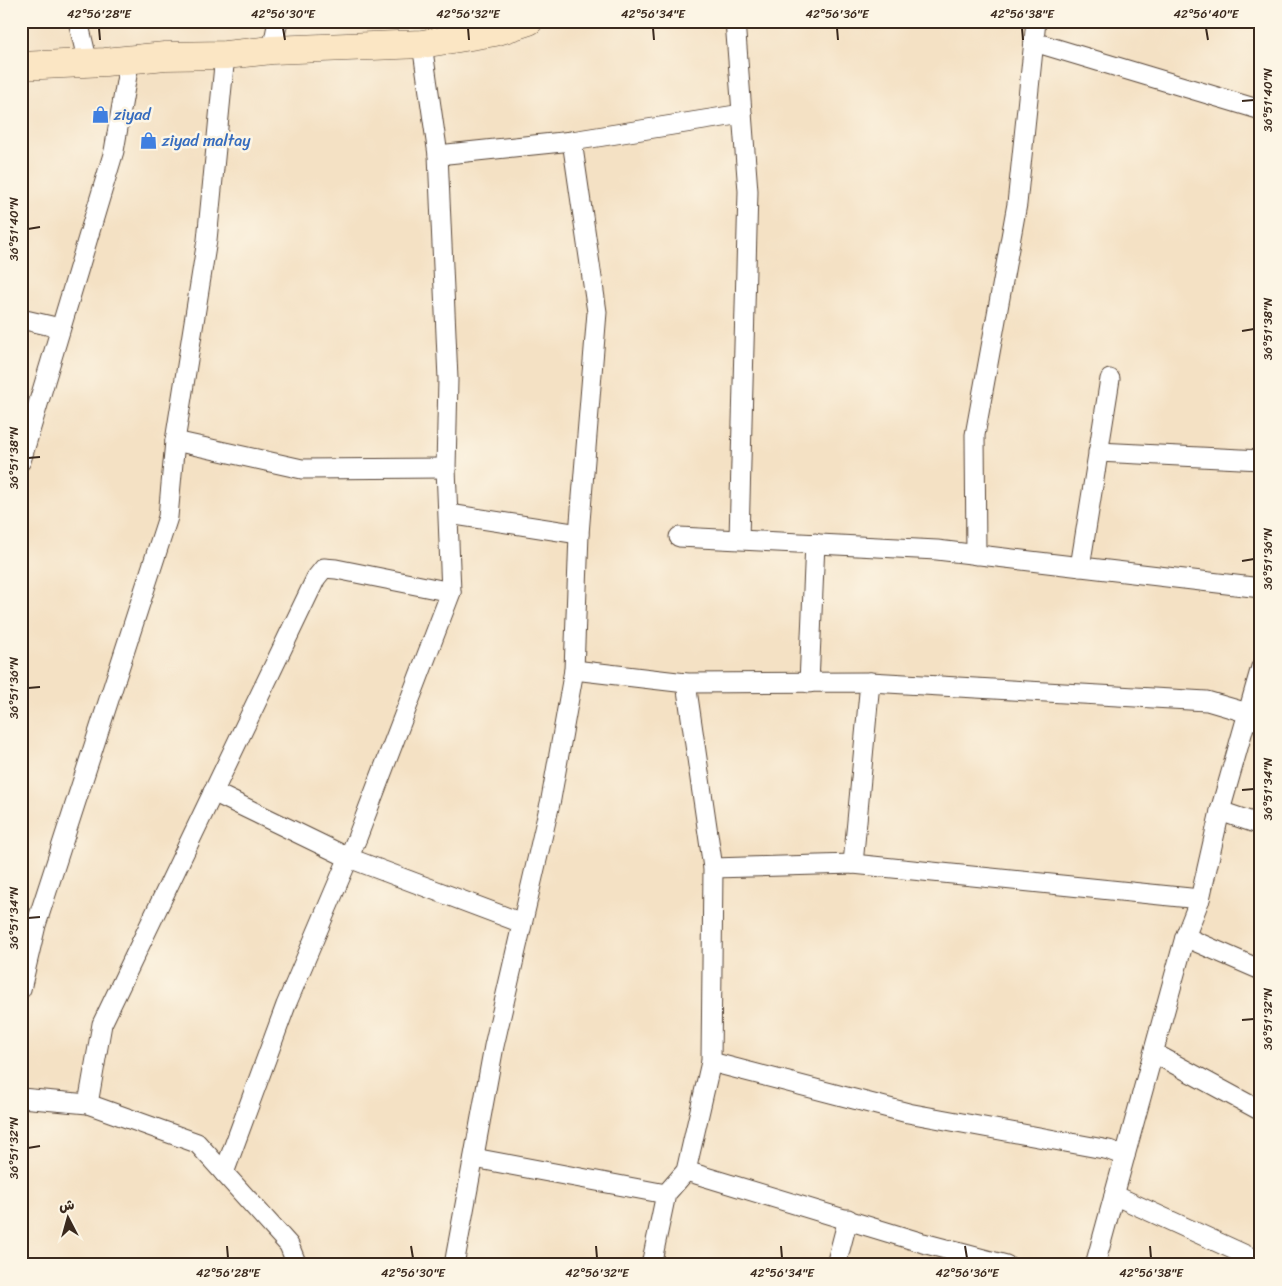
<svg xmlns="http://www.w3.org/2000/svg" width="1282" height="1286" viewBox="0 0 1282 1286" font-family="Sriracha,'Playpen Sans Arabic',sans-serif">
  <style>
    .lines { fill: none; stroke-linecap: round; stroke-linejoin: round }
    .street-casing { stroke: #574537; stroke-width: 21 }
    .secondary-casing { stroke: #574537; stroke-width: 29 }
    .street { stroke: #fff; stroke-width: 19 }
    .secondary { stroke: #fbe6c4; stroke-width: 28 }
    .ticks { fill: none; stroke: #3b2a1e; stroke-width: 2 }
    .labels { text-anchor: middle; stroke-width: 5; stroke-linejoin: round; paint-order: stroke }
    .shop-label { font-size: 16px; fill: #366cbe; stroke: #fcf5e5; text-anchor: start }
    .neatline { fill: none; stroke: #3b2a1e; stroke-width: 2 }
    .ticks-label { font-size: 12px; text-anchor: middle; fill: #3b2a1e }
  </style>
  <rect width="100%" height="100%" fill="#fcf5e5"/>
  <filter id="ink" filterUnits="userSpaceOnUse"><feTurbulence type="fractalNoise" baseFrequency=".02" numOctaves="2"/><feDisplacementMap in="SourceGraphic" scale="10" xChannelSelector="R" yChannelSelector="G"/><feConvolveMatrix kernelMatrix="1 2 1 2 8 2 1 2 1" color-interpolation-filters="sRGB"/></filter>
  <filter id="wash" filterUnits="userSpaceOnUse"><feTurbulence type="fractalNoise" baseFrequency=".0096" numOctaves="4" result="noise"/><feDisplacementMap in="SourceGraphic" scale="20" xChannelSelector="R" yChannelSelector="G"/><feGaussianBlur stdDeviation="1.12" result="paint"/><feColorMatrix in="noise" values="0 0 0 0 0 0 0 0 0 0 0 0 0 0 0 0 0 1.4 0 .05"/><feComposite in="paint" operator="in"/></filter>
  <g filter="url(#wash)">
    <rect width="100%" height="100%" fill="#f4e1c4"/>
  </g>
  <g filter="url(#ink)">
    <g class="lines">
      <defs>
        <g id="street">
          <path d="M78,21L88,63"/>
          <path d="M735,21L748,191L739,539"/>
          <path d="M1034,42L1261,110"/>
          <path d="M272,50L278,21"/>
          <path d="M438,155L572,141L742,114"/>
          <path d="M21,319L60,328"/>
          <path d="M175,441L302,469L446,468"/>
          <path d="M1098,452L1261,460"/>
          <path d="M21,461L114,151L130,58"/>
          <path d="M449,514L579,534"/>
          <path d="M679,537L937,550L1261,588"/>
          <path d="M976,555L975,435L1017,204L1036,21"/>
          <path d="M1080,567L1110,379"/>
          <path d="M574,670L686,683L870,682L1207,701L1248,713L1261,723"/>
          <path d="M809,683L815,543"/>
          <path d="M213,792L349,858L522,923"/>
          <path d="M1220,811L1261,825"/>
          <path d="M853,864L870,682"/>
          <path d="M713,868L853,864L1200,899"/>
          <path d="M1185,937L1261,970"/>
          <path d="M21,989L36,925L168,517L175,441L207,240L225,55"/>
          <path d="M1154,1053L1261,1111"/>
          <path d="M711,1062L908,1113L1109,1150L1125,1156"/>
          <path d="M21,1098L88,1104L197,1143L289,1245L297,1265"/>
          <path d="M88,1104L102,1024L316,578L324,568L336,569L451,592"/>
          <path d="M474,1158L666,1194"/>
          <path d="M686,1171L923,1243L1006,1265"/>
          <path d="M224,1173L286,1005L357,838L451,592L446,468L448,379L438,155L422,44"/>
          <path d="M1114,1195L1261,1262"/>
          <path d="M454,1265L494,1046L551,799L574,670L579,534L597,312L572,141"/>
          <path d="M651,1265L666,1194L686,1171L711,1062L713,868L686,683"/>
          <path d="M836,1265L848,1219"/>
          <path d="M1095,1265L1185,937L1200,899L1220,811L1261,667"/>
        </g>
        <path id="secondary" d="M21,66L105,62L165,56L225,55L272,50L422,44L495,32L529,21"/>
      </defs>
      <use href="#street" class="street-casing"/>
      <use href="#secondary" class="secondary-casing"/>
      <use href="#street" class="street"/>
      <use href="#secondary" class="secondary"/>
    </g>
  </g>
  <path class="ticks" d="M99,28L100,40M283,28L285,40M468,28L469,40M653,28L654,40M837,28L838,40M1022,28L1023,40M1206,28L1208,40M1242,101L1254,100M28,229L40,227M1242,331L1254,329M28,458L40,457M1242,561L1254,559M28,688L40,687M1242,790L1254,789M28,918L40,917M1242,1020L1254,1019M28,1148L40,1146M227,1246L228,1258M411,1246L413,1258M596,1246L597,1258M781,1246L782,1258M965,1246L967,1258M1150,1246L1151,1258"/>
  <defs>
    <symbol id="shop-bare" viewBox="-9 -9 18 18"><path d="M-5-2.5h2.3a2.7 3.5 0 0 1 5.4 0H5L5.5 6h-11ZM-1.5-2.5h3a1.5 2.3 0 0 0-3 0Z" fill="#3f7fe0" stroke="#fcf5e5" stroke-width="2.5" paint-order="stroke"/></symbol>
  </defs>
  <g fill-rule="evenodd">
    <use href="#shop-bare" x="88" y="102" width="25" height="25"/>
    <use href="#shop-bare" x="136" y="128" width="25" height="25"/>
  </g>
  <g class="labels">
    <g class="shop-label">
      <text x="114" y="120">ziyad</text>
      <text x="162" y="146">ziyad maltay</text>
    </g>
  </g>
  <rect width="1282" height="1286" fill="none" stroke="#fcf5e5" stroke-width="55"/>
  <g transform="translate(68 1218) rotate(354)" stroke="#fcf5e5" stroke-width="4" paint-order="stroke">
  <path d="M0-4L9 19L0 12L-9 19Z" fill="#3b2a1e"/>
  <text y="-8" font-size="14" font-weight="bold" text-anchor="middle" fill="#3b2a1e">ش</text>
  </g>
  <rect x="28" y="28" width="1226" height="1230" class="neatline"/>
  <g class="ticks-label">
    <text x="99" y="18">42°56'28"E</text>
    <text x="283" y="18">42°56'30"E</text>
    <text x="468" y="18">42°56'32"E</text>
    <text x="653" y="18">42°56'34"E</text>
    <text x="837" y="18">42°56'36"E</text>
    <text x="1022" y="18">42°56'38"E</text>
    <text x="1206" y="18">42°56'40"E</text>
    <text transform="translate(1268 100) rotate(-90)" y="4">36°51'40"N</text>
    <text transform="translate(14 229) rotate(-90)" y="4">36°51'40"N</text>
    <text transform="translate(1268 329) rotate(-90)" y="4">36°51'38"N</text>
    <text transform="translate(14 458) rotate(-90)" y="4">36°51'38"N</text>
    <text transform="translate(1268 559) rotate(-90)" y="4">36°51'36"N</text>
    <text transform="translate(14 688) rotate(-90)" y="4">36°51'36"N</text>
    <text transform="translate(1268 789) rotate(-90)" y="4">36°51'34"N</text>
    <text transform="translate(14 918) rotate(-90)" y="4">36°51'34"N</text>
    <text transform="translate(1268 1019) rotate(-90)" y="4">36°51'32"N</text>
    <text transform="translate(14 1148) rotate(-90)" y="4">36°51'32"N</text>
    <text x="228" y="1277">42°56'28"E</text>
    <text x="413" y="1277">42°56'30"E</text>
    <text x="597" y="1277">42°56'32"E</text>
    <text x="782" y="1277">42°56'34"E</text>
    <text x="967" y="1277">42°56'36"E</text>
    <text x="1151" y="1277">42°56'38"E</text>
  </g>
</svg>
